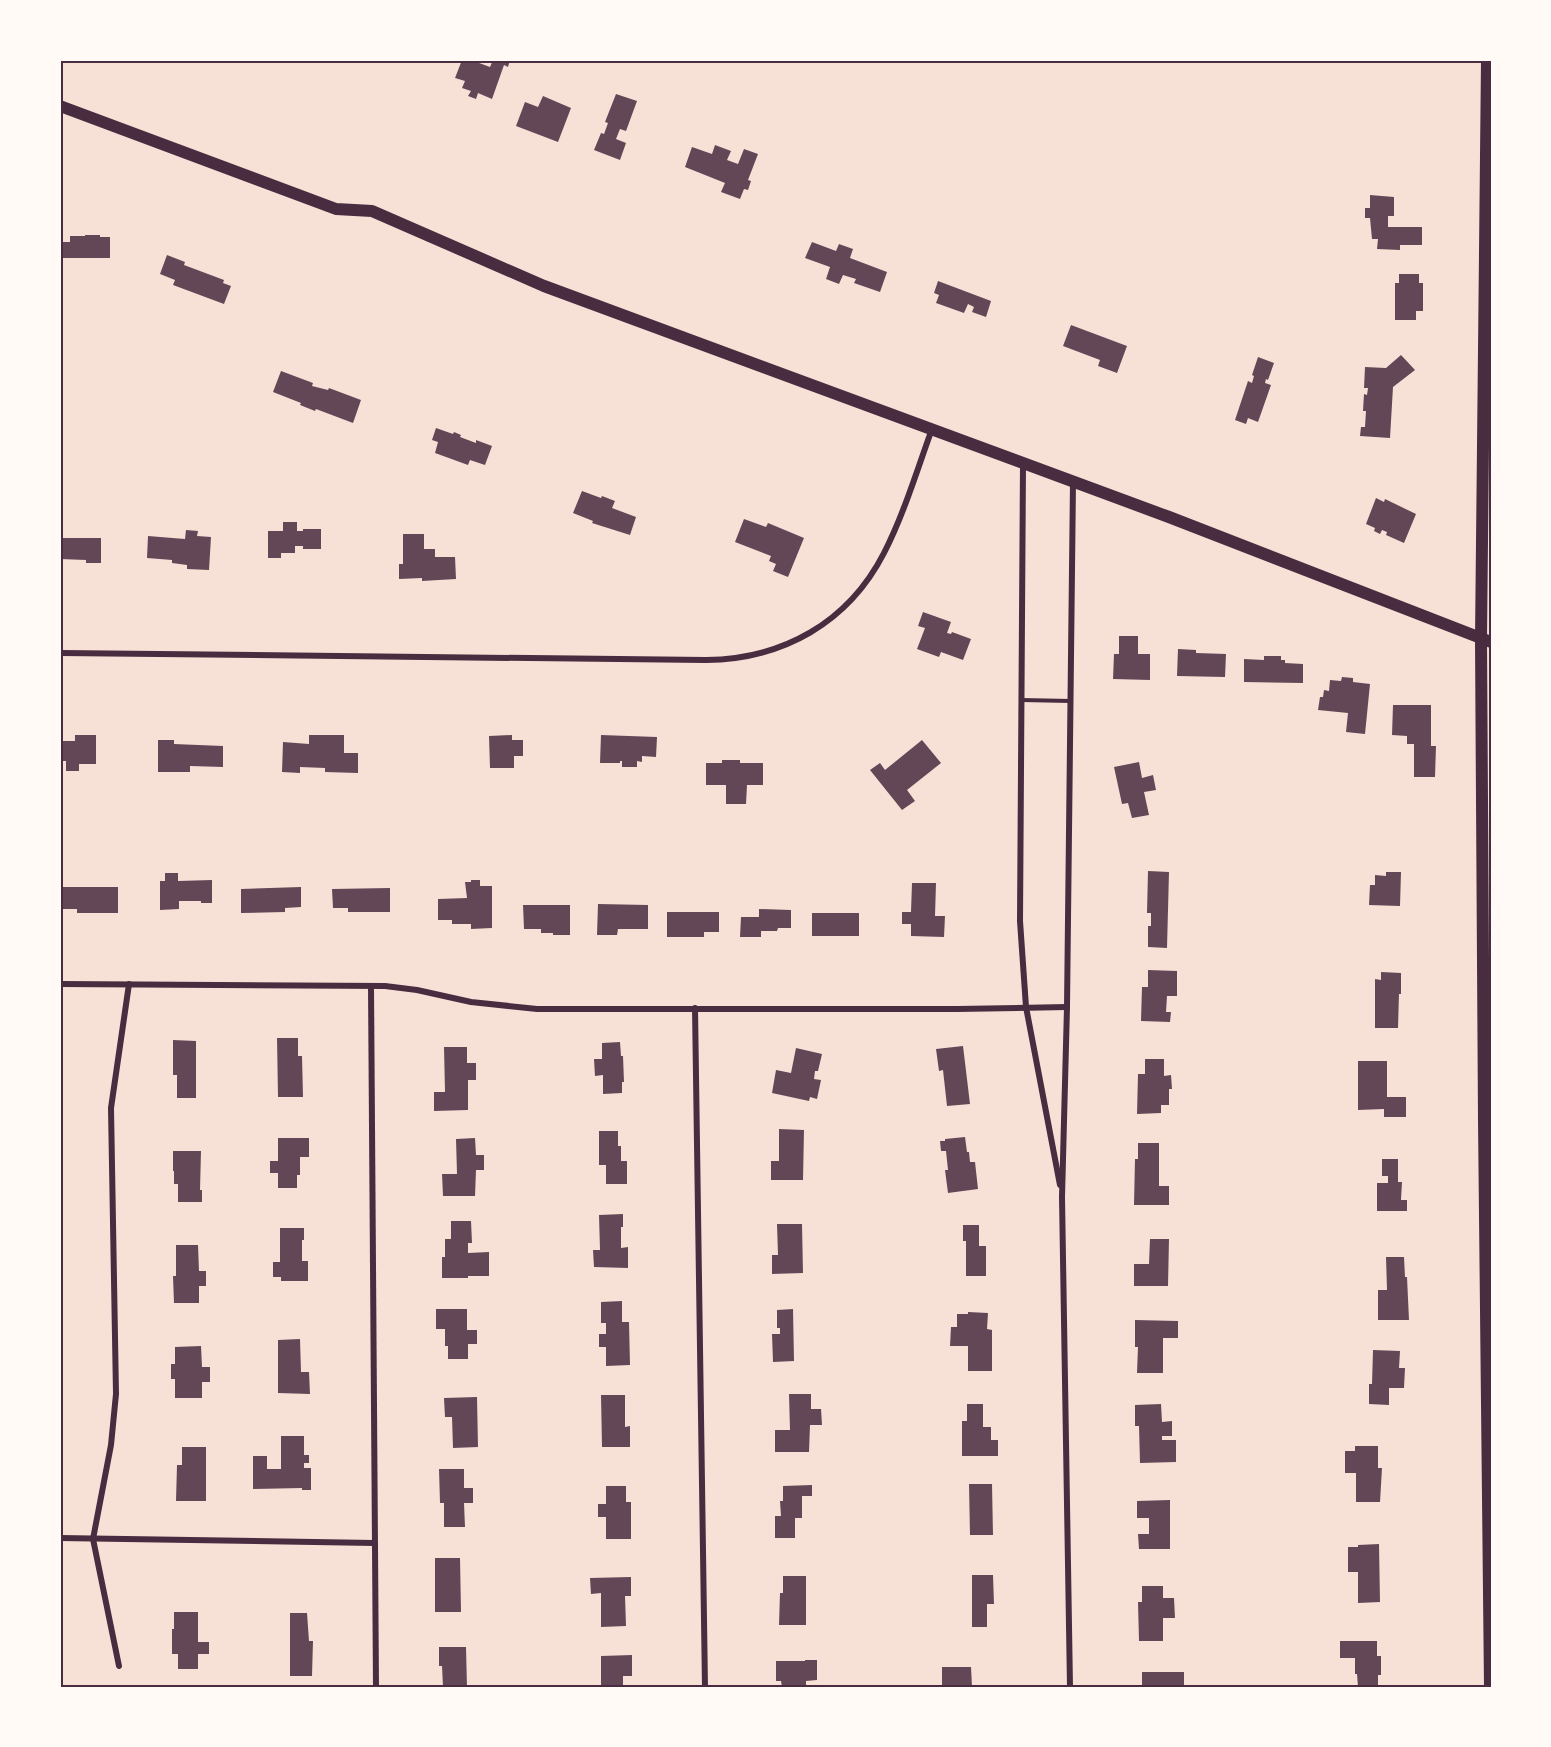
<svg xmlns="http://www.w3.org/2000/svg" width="1551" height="1747" viewBox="0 0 1551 1747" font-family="'Open Sans',sans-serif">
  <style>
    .building { fill: #644757 }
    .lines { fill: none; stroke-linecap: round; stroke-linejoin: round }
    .service { stroke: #4a2c40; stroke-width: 4 }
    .minor { stroke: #4a2c40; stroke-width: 6 }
    .secondary { stroke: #4a2c40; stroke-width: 12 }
    .neatline { fill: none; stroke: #4a2c40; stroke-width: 2 }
  </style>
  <rect width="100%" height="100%" fill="#f7e1d7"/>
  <g class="building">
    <path d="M462,60H471L490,67L493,60H510L508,67L504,65L492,99L478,93L476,99L468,96L471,91L462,88L465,81L455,78Z"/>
    <path d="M616,94L637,101L626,131L620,129L616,139L626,143L620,160L594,150L601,133L604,134L608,123L605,122Z"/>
    <path d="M543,96L571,108L558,142L516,126L525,102L538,107Z"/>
    <path d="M715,145L731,151L727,160L738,164L744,149L758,154L748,180L751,181L748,190L744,189L740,199L721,192L725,183L685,167L692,147L712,154Z"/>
    <path d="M1370,195L1394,197V216H1388V227H1422V245H1400V250L1377,249L1378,239H1372L1370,218H1365V208H1370Z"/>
    <path d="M85,235H100V237H110V258H60V242H70V236H85Z"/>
    <path d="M812,242L836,251L839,244L853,249L850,258L887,272L880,292L854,283L856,279L843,275L839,284L826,279L830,267L805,258Z"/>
    <path d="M167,255L185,262L184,265L224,280L223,283L231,286L224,304L173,285L175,280L160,274Z"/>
    <path d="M1399,274H1419V283H1423V311H1416V320H1395V283H1399Z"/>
    <path d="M938,281L991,301L986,317L972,312L974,307L968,304L964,313L936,303L939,295L934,293Z"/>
    <path d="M1071,325L1127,346L1117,373L1098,366L1100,360L1063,346Z"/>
    <path d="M1401,355L1415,370L1393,387L1390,438L1360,436L1361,427H1365L1366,411H1363L1364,394L1367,395L1368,388H1364L1365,367L1386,368Z"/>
    <path d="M1258,357L1274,363L1268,380L1266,379L1265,383L1271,385L1258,422L1248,418L1246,424L1235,420L1248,381L1252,383L1254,376L1252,375Z"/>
    <path d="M281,371L313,383L312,386L328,390L329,388L361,400L353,423L316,409L315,411L300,405L301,403L273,392Z"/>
    <path d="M436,428L453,434L454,432L461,435L460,437L476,443V440L492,446L485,465L470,460L468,465L435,453L438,442L432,440Z"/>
    <path d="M582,491L601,498L602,496L615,501L612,508L636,517L630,535L592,523L593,521L573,513Z"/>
    <path d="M1376,498L1384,502L1385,499L1416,514L1404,543L1386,535L1387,532L1382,530L1380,534L1374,531L1375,528L1366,524Z"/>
    <path d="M744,519L766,527L768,523L804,538L788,577L773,571L776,564L769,561L771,556L735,542Z"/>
    <path d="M283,522H297V531H303V529H321V549H303V546H295V553H281V558H268V531H283Z"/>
    <path d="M186,530L198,531L197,536L211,537L209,570L187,569V565L172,563V560L147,558L148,536L185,539Z"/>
    <path d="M403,534H424V549H435V557H455L456,579L422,581V578L399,579V564H403Z"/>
    <path d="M60,538H101V563H86V560L60,559Z"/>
    <path d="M923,612L951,622L947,633L951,634L952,632L971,639L963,660L941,652L939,657L917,649L925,628L918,626Z"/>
    <path d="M1119,636H1138V654H1150V680L1113,679L1114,654H1119Z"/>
    <path d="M1178,649L1196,650V653L1226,654L1225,677L1177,676Z"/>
    <path d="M1264,656H1281V660H1285V663L1303,664V683L1244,682V659L1264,660Z"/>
    <path d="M1342,677L1353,678V682L1370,684L1365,734L1346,732L1348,713L1318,710L1320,697H1323L1324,690L1329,691L1330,680L1341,681Z"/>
    <path d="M1393,705H1431V746H1436L1435,777H1414V744H1407V736L1392,735Z"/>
    <path d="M75,735H96V764H79V771H66V761H60V741H75Z"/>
    <path d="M309,735H344V753H358V773L325,772V768L300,767V773L282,772L283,742L309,744Z"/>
    <path d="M512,735V740H523V756H514V768H490L489,736Z"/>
    <path d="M601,735L657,737L656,757L642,756V762L637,761V767H622V761H620V763H600Z"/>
    <path d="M158,740H174V744L223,746V767L190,766V772H158Z"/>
    <path d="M922,740L941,763L907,790L915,801L902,810L870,770L880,763L885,770Z"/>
    <path d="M722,760H740V763H763V785H747L746,804H726V785H706V763H722Z"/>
    <path d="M1139,762L1142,778L1153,775L1156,790L1144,792L1149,815L1132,818L1128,803L1122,804L1114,767Z"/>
    <path d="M1148,871L1169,872L1167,948L1148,947V926H1151V913H1147Z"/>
    <path d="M1386,872H1401L1400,906L1369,905L1370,885H1375V875L1386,876Z"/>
    <path d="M165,873H178V881L212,880V903H201V901H179V909L160,910V881H165Z"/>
    <path d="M471,880H480V886H492V928L471,929V924H452V920H438V899L467,898L465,882H471Z"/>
    <path d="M912,883H936L935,916H945L944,937L911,936V924H902V912H911Z"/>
    <path d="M61,887H118V913H77V909H61Z"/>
    <path d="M301,887V907L285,908V912L241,913V889Z"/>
    <path d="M390,888V912H348V908H333L332,889Z"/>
    <path d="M598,904L648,905V929H618L617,935H597Z"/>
    <path d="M523,905H570V935H553V933H541V929H524Z"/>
    <path d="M759,909L791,910V928H778L777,931H761V937H740L741,917H759Z"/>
    <path d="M667,912H719V932H704V937H667Z"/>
    <rect x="812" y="913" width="47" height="23"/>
    <path d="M1148,970L1177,971V996H1167L1166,1012H1171L1170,1022L1141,1021L1142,987H1148Z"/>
    <path d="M1381,972L1401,973V994H1399L1398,1028H1375V979L1381,980Z"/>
    <path d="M277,1038H298V1056H302L303,1097H278Z"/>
    <path d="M173,1040L196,1041V1098H177V1075H173Z"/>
    <path d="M620,1042L621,1056H623L624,1082H622V1093L603,1094V1075L595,1076L594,1059H602V1043Z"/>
    <path d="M963,1046L970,1104L947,1106L943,1070L939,1071L936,1049Z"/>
    <path d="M444,1047H467V1063H476V1080H468V1110L434,1111V1092H445Z"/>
    <path d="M796,1048L822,1054L818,1071H815L814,1079L821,1080L817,1099L810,1097L809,1101L772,1093L776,1070L791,1073Z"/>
    <path d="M1145,1059H1164V1076L1171,1075L1172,1089H1169V1105H1161V1113L1137,1114L1138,1074H1145Z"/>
    <path d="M1358,1061H1387V1097H1406V1117H1384V1109L1358,1110Z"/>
    <path d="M779,1129L804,1130L803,1180H771V1161H779Z"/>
    <path d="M599,1131H618V1146H621V1161H627V1184H606V1165H599Z"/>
    <path d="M965,1137L967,1152H969L970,1162H975L978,1189L948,1193L945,1170H948L946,1151H941L940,1141H945V1139Z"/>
    <path d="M278,1138H309V1157H300V1175H297V1188H278V1173H270V1161H278Z"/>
    <path d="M475,1138L476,1155H484V1170H476L475,1196H443L442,1174H457L456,1139Z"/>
    <path d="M1138,1143H1159V1186H1169V1205H1134L1135,1159H1138Z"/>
    <path d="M173,1151H201L200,1190H202V1202H178V1184H174V1171H173Z"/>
    <path d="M1382,1159H1398V1182H1402L1401,1200H1407V1211H1377V1183H1388V1176H1382Z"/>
    <path d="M623,1214V1227H621V1248L628,1247V1268L594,1267L593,1250H600L599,1215Z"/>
    <path d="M451,1221H471L472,1243H468V1253L489,1252V1276H468V1278H442V1257H445V1239H451Z"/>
    <path d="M777,1224H802L803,1273L772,1274V1255H778Z"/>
    <path d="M963,1225H979V1246H986V1276H966V1241H963Z"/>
    <path d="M280,1228H304V1240H302V1261H308V1281H281V1277H273V1262H280Z"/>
    <path d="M1150,1239H1169L1168,1286H1134V1264H1149Z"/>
    <path d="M176,1245H198L199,1271H206V1286H199V1303H174L173,1276H176Z"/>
    <path d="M1386,1257H1404L1405,1277H1407L1409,1320H1378V1290H1387Z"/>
    <path d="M622,1301V1322H629L630,1365L606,1366V1347H599V1334H606V1323H601V1302Z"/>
    <path d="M436,1309H467V1330H477V1344H468V1359H448V1346H445V1329H436Z"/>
    <path d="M793,1309L794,1361L773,1362L772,1334H780V1328H777V1310Z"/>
    <path d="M968,1312L988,1313L987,1329L992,1330V1371H968V1346H950L951,1327H957V1314H968Z"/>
    <path d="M1135,1320L1178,1321V1338H1163V1373H1137L1138,1347H1135Z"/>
    <path d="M300,1339L301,1372H309L310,1394L278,1393V1340Z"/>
    <path d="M201,1346L202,1367H210V1382H202V1398H175V1379H171V1364H175V1347Z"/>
    <path d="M1373,1350L1400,1351L1399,1368H1405L1404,1388H1389V1405L1369,1404V1384H1372Z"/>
    <path d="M789,1394H811V1409H821L822,1425H810L809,1452H775V1430H790Z"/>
    <path d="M601,1395H625V1427L630,1426V1447H602Z"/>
    <path d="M477,1397L478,1447L453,1448L452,1417H445L444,1398Z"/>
    <path d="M967,1404H983V1427H991V1440H998V1456H962V1421H967Z"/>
    <path d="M1161,1404L1162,1422L1172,1421V1436H1162V1440H1176V1462L1140,1463L1139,1426H1135V1405Z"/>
    <path d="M281,1436H304V1455H309V1463H304V1468H311V1490H302V1488L253,1489V1456H267V1469H281Z"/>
    <path d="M1355,1446H1378V1468H1382L1380,1502H1356V1473H1345V1451H1355Z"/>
    <path d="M182,1447H206V1501H176L177,1465H182Z"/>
    <path d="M439,1469H464V1488H473V1503H464L465,1527H444V1503H440Z"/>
    <path d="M969,1484H992L993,1535H970Z"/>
    <path d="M812,1485V1496H802V1518H795V1538H775V1516H781L780,1501H783V1486Z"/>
    <path d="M606,1486H626V1502H631V1539H606V1517H598V1504H606Z"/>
    <path d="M1170,1500V1549H1139L1138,1534H1149V1518H1137V1501Z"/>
    <path d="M1379,1544L1380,1602L1358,1603V1572H1348V1547H1358V1545Z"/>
    <path d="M435,1558H460L461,1612H435Z"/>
    <path d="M972,1575H993L994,1604H987V1627H972Z"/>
    <path d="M783,1576H806V1625H779L780,1593H783Z"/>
    <path d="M631,1577V1596H625L626,1626L601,1627V1593L591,1594L590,1578Z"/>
    <path d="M1142,1586H1163V1598H1174L1175,1618H1163V1641H1139L1138,1602H1142Z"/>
    <path d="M174,1612H198V1642H209V1654H198V1669H178V1654H172V1629H174Z"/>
    <path d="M290,1613H307L309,1641H313L312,1676H290Z"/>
    <path d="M1340,1641H1377V1656H1381V1675H1378V1687H1358L1357,1674H1355V1658H1340Z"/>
    <path d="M439,1647H466L467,1687H443L442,1666H439Z"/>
    <path d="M632,1655V1676H623V1687H601V1656Z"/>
    <path d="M805,1660H817V1680L806,1681V1687H782L781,1681H776V1661H805Z"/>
    <path d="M942,1667H971L972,1687H942Z"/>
    <rect x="1142" y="1672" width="42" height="15"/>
  </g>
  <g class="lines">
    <path class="service" d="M1021,700L1071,701"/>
    <g class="minor">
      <path d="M1023,464L1020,921L1026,1007L1060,1185"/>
      <path d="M60,653L706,660C783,659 848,623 884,553C904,514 917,470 932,429"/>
      <path d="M60,984L385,986L417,990L471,1002L537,1009H957L1067,1007"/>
      <path d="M371,986L376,1687"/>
      <path d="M695,1008L705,1687"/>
      <path d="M60,1538L374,1543"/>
      <path d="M119,1666L93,1539L111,1445L116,1394L111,1108L129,984"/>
      <path d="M1070,1687L1062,1197L1067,1007L1073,482"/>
    </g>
    <g class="secondary">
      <path d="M1487,60L1481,639L1484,1121L1490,1687"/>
      <path d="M60,106L336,209L372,211L544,286L1169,517L1491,642"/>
    </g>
  </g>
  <rect width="1551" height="1747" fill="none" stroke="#fffaf5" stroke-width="123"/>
  <rect x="62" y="62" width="1428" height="1624" class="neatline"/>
</svg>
